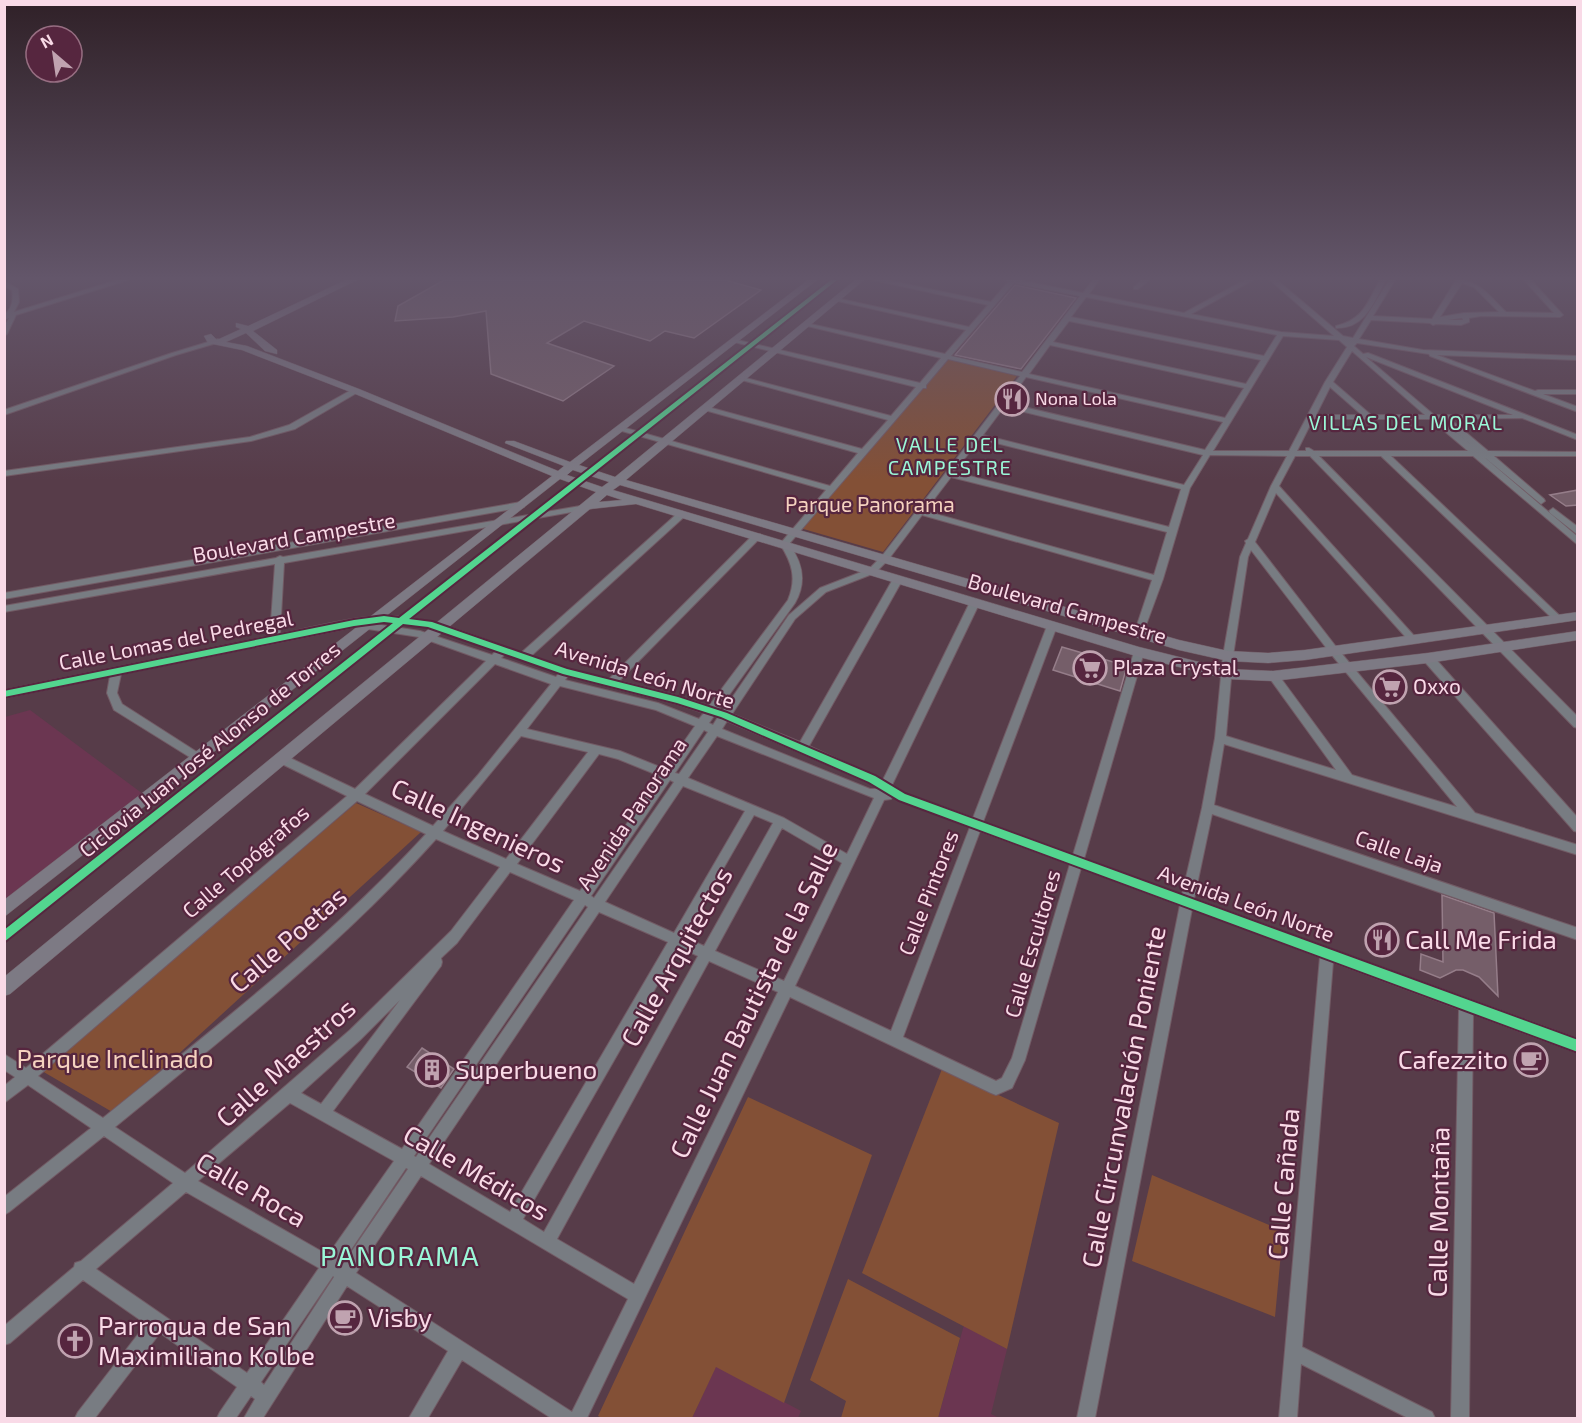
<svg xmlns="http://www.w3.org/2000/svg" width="1582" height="1423" viewBox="0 0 1582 1423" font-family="'Exo 2',sans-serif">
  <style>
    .built { fill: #6b3651 }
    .green { fill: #835036 }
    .building { fill: #755e69; stroke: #957d89; stroke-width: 1.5 }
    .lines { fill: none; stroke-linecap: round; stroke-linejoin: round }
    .minor-casing { stroke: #725b65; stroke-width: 2 }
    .major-casing { stroke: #725b65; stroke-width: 1 }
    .minor { fill: #787c82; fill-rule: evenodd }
    .major { fill: #7d7a84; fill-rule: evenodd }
    .cycleway-casing { stroke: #56263f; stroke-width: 4 }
    .cycleway { fill: #53d58f; fill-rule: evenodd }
    .labels { text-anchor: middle; stroke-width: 4.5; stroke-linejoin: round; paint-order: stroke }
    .far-poi-label { font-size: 18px; fill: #f9dae7; stroke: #56263f; text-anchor: start }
    .far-quarter-label { font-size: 20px; letter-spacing: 1.5px; fill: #9af7d7; stroke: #56263f }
    .park-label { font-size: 21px; fill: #f5d2bf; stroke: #56263f }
    .street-label { font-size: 21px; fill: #f9dae7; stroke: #56263f }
    .poi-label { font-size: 21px; fill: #f9dae7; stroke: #56263f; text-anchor: start }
    .near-street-label { font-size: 26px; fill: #f9dae7; stroke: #56263f }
    .near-poi-label { font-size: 26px; fill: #f9dae7; stroke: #56263f; text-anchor: start }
    .near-park-label { font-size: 26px; fill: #f5d2bf; stroke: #56263f }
    .near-quarter-label { font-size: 28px; letter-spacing: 1.5px; fill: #9af7d7; stroke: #56263f }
  </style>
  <rect width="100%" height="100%" fill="#573c49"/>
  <g class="built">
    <path d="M30,710L143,794L5,902V717Z"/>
    <path d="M964,1325L1007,1349L991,1414L999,1418H938Z"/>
    <path d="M716,1366L801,1411L798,1418H692Z"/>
  </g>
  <g class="green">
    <path d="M948,359L1017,376L883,552L800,528Z"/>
    <path d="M356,803L421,832L114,1113L42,1071Z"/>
    <path d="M942,1069L1059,1123L1007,1349L862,1273Z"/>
    <path d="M748,1097L872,1155L784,1403L716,1367L692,1418H602L598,1416Z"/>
    <path d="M1152,1175L1283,1231L1275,1317L1132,1261Z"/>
    <path d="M848,1279L960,1338L938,1418H841L846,1401L810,1380Z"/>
  </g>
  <g class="building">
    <path d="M444,280H725L761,290L694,338L665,331L650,341L584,321L547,343L614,366L563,401L491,374L486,311L453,317L395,321L398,306Z"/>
    <path d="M1015,285L1076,298L1021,369L955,355Z"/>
    <path d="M1578,490V505L1566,506L1550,495Z"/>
    <path d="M1062,647L1127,666L1120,691L1053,670Z"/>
    <path d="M1442,895L1494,913L1498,996L1479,977L1463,970H1456L1440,978L1420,970L1421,954L1443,962Z"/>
    <path d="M422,1048L454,1069L441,1088L407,1067Z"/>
  </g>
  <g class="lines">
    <defs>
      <g id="minor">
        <path d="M117,280H128L16,315L7,334L4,336V326L9,318L4,320C4,313 7,313 10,308C13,302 13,296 12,290L4,286V281L18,289L19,302L14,312Z"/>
        <path d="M873,280H887L991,302L1008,282L1005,280H1019L1083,293L1093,280H1099L1089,294L1184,313L1245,280H1253L1191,314L1281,332L1334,336L1270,280H1277L1343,336L1353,338L1389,280H1395L1373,316L1432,319L1456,280C1480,280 1490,297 1506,312L1554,313L1524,280H1531L1563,315L1560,317L1481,316L1469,318V322L1461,325L1436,324L1433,325L1430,323L1371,320L1359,339L1423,350L1578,356V360L1437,355L1535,391L1538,390H1578V394H1543L1578,407V412L1430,356L1429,354L1357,343L1354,346L1363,354L1368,353L1578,435V440L1522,418L1450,419L1488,451L1578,452V456H1494L1544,499L1545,501L1541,504L1483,456L1578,537V545L1473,456H1391L1561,617L1563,619L1561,621H1555L1381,456H1319L1578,717V728L1574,727L1310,456H1295L1279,486L1417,639L1419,641L1417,643H1411L1276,493L1255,542L1337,648L1475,813L1578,845V855L1224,744L1214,805L1578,928V940L1212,814L1194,899L1578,1039V1053L1473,1014L1469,1418H1451L1459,1009L1333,962L1302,1347L1432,1412L1435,1418H1408L1301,1364L1297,1418H1279L1320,957L1192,909L1095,1418H1077L1180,905L1081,868L1025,1060L1012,1088L996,1095L991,1093L790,997L587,1418H551L462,1360L428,1418H409L448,1351L347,1286L263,1418H244L255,1399L251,1396L236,1418H217L220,1412L237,1387L160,1333L95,1418H75L78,1412L146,1324L83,1280L10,1343L4,1345V1326L74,1267L75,1263L81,1261L173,1183L104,1136L9,1212L4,1215V1197L91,1128L28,1085L4,1103V1086L15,1077L4,1070V1054L26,1068L347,796L278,762L277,759L278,756H286L355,789L486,661L419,637L368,629L365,628L364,625L121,674L117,693L122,704L200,754L201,757L200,760L196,761L114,710L107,693L110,676L4,698V690L270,636L275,564L4,612V606L276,558L280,556L283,557L592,504V508L589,509L284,563L280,634C311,628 354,616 385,616C432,616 478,638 521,653L679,512L682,511L686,514L685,516L531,656L568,669L609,679L754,534H760V538L619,681L678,696L709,706L788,600C797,578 792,563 780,544L826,490L615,429L622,427L830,486L858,453L701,409L708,407L862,449L888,420L738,379L742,377L891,416L916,387L730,341L733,339L920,383L941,358L803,325L806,323L945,354L966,330L833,300L836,298L969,327L988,305ZM1014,283L1080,296L1022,372L951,356ZM1462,283L1474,287L1499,312L1464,313L1440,317ZM1086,297L1277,335L1264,356L1071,317ZM1462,318L1463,320H1448ZM1069,321L1261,360L1246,384L1053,342ZM1283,336L1339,340L1347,347L1325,382L1289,451H1213ZM1050,345L1244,388L1225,418L1029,374ZM1352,351L1425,415H1371L1333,382ZM1366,357L1513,415H1434ZM948,359L1020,376L882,556L869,569L820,588L789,615L723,711L719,709L795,603C807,582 803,563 789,544L923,388H926V385ZM1026,377L1223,422L1205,450L1007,403ZM1330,387L1362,415H1316ZM1004,407L1203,455L1184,485L983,435ZM1313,419H1430L1468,451H1314L1309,448H1306V451H1297ZM1440,419H1446L1444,421L1445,423L1479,451ZM980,439L1181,489L1169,527L954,472ZM1210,455L1287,456L1271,486L1248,539L1245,541L1246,543L1240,557L1223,656L1215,738L1202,808L1182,895L1084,859L1144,652L1143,649H1135L1134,652L1073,855L983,822L1057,626L1055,624H1049L1047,626L973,818L906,794L892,785L980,602L978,600H972L970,602L883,780L809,746L903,579L901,577H895L893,579L800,742L732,714L795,619L826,592L875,573L888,560L922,515L1152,580L1134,634L1139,637L1142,636L1163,579L1190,488ZM951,477L1167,532L1154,575L925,511ZM1251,550L1331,654L1457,807L1352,775L1277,673L1273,672L1268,676L1336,770L1226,736L1233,656L1248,557ZM384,622L428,627L496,651L492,655L420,631L375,624ZM505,654L559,673L556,677L501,658ZM495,664L551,684L478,775L433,826L365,794ZM568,676L677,704L704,713L699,719L658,703L565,680ZM560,686L656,710L695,726L665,769L620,751L527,729ZM714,716L718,717L713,725L709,723ZM727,721L868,782L879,789H870L722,729ZM704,730L708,732L679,774L675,773ZM521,736L588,752L506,859L443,831ZM717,736L874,798L847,854L784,818L688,778ZM599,754L618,759L660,776L580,891L517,864ZM670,780L674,782L594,898L591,896ZM683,786L745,811L674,933L605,902ZM892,797L970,827L891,1031L795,986L884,800L891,799ZM357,801L426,834C329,940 214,1028 103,1118L38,1076ZM754,815L773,823L704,946L684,937ZM782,828L842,863L784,981L715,951ZM980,831L1070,864L1012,1058L1002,1078L996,1081L903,1037ZM436,839L500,867L451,931L350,1030L185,1173L115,1127C226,1036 340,946 436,839ZM510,872L574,900L402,1149L333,1111L441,966L442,962L441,958L457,943ZM585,905L588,907L416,1157L414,1156ZM599,912L668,942L510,1212L429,1164ZM679,947L698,956L544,1232L523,1219ZM709,961L778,992L634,1284L557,1239ZM400,1000L321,1104L301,1093L360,1040ZM290,1103L394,1161L328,1255L198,1181ZM406,1168L408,1169L343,1264L342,1263ZM421,1176L628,1299L572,1412L356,1273ZM186,1192L319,1268L247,1373L96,1269ZM333,1276L334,1277L264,1385L261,1382Z"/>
        <path d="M1142,280H1149L1138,289H1134V287Z"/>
        <path d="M1380,280H1386C1374,302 1365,329 1336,328V326C1364,319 1367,303 1380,280Z"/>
        <path d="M218,339L221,341L220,342L176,355L4,415V410L172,353Z"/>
        <path d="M353,389L360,391L295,429L251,441L4,476V471L250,437L289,425Z"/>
        <path d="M521,502L524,503V507L4,599V593Z"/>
        <path d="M1553,508L1578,527V535L1550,513L1549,511Z"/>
        <path d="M1428,654L1432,655L1578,818V832L1574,831L1424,661L1423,658L1424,655Z"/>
      </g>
      <path id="major" d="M346,280H357L253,331L277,350V354L265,351L246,333L226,342L247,346L359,389L558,471L564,466L505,443L506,441H514L570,462L808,280H817L579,465L615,477L855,280H864L626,480L1179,640L1228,651L1268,653L1305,650L1578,612V620L1305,660L1268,663L1228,661L1179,650L620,485L613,490L1139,647L1227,669L1273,671L1428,653L1578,631V640L1428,663L1273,681L1227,679L1139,657L636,504L590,509L10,994L4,996V977L596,492L560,479L4,917V900L552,476L353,393L242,350L208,343L204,336L211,334L217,340L241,329L236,327V323L248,326ZM573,470L609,482L602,487L567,475ZM607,495L622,500L599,502Z"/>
    </defs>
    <use href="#minor" class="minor-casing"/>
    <use href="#major" class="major-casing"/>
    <use href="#minor" class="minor"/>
    <use href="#major" class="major"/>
    <defs>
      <path id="cycleway" d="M831,280H837L409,619L432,622L567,669L678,697L727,713L875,776L905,794L1578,1040V1052L899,800L869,782L721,717L677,703L563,674L428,627L403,624L4,942V930L393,623L384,622L354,626L4,697V691L354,620L384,616L399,618Z"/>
    </defs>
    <use href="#cycleway" class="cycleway-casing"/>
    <use href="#cycleway" class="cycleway"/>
  </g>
  <linearGradient id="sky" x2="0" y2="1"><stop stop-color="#302128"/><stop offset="0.58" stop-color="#63566a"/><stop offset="1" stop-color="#63566a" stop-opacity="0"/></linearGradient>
  <rect width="1582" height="480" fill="url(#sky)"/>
  <defs>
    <symbol id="restaurant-ring" viewBox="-11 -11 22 22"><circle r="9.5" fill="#56263f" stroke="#c0a3b0" stroke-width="1.5"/><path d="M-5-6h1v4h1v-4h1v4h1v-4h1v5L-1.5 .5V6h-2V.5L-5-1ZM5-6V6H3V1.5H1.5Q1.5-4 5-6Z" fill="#c0a3b0"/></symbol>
    <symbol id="supermarket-ring" viewBox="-11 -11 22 22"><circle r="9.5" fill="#56263f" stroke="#c0a3b0" stroke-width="1.5"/><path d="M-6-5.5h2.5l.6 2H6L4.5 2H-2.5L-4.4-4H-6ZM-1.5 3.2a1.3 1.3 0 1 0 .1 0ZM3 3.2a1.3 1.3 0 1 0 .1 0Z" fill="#c0a3b0"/></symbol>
    <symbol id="cafe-ring" viewBox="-11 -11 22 22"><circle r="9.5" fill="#56263f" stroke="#c0a3b0" stroke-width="1.5"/><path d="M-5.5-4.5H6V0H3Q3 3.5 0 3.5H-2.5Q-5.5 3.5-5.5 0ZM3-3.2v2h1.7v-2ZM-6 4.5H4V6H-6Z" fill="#c0a3b0"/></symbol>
    <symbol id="building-ring" viewBox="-11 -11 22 22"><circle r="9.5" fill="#56263f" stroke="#c0a3b0" stroke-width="1.5"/><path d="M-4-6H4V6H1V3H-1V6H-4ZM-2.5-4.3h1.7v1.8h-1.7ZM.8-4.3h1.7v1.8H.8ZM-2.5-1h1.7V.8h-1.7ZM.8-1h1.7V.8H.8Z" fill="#c0a3b0"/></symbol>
    <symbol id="church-ring" viewBox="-11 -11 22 22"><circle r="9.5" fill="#56263f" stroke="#c0a3b0" stroke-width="1.5"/><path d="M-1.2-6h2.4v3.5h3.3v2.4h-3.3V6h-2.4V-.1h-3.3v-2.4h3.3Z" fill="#c0a3b0"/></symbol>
  </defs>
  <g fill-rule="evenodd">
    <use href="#restaurant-ring" x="993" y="380" width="38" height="38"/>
    <use href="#supermarket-ring" x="1071" y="649" width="38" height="38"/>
    <use href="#supermarket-ring" x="1371" y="668" width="38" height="38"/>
    <use href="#restaurant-ring" x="1363" y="921" width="38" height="38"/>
    <use href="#cafe-ring" x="1512" y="1041" width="38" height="38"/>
    <use href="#building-ring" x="413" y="1051" width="38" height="38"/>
    <use href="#cafe-ring" x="326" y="1299" width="38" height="38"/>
    <use href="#church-ring" x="56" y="1322" width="38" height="38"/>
  </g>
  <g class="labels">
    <g class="far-poi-label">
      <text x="1035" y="405">Nona Lola</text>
    </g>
    <g class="far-quarter-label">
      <text x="1406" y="430">VILLAS DEL MORAL</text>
      <text x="950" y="452">VALLE DEL<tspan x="950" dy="23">CAMPESTRE</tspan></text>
    </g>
    <g class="park-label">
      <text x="870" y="512">Parque Panorama</text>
    </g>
    <g class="street-label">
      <text transform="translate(294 538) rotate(-10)" y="7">Boulevard Campestre</text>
      <text transform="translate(1067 609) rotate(16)" y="7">Boulevard Campestre</text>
      <text transform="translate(176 641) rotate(-11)" y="7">Calle Lomas del Pedregal</text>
      <text transform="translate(645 675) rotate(17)" y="7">Avenida León Norte</text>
      <text transform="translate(210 750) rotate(-39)" y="7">Ciclovia Juan José Alonso de Torres</text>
      <text transform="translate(632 814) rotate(-56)" y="7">Avenida Panorama</text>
      <text transform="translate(1399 852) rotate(19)" y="7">Calle Laja</text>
      <text transform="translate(246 862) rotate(-41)" y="7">Calle Topógrafos</text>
      <text transform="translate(929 893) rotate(-69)" y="7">Calle Pintores</text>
      <text transform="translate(1246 904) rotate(20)" y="7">Avenida León Norte</text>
      <text transform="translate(1033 944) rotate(-74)" y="7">Calle Escultores</text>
    </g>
    <g class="poi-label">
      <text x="1113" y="675">Plaza Crystal</text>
      <text x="1413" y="694">Oxxo</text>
    </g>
    <g class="near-street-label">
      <text transform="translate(478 826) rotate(25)" y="9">Calle Ingenieros</text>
      <text transform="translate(288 940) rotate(-41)" y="9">Calle Poetas</text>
      <text transform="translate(677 957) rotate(-61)" y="9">Calle Arquitectos</text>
      <text transform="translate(754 1000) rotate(-64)" y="9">Calle Juan Bautista de la Salle</text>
      <text transform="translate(286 1063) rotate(-42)" y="9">Calle Maestros</text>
      <text transform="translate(1124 1097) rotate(-79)" y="9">Calle Circunvalación Poniente</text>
      <text transform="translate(476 1173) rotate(30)" y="9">Calle Médicos</text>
      <text transform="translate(1284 1184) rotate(-85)" y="9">Calle Cañada</text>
      <text transform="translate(251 1190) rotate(30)" y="9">Calle Roca</text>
      <text transform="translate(1439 1212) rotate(-89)" y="9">Calle Montaña</text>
    </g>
    <g class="near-poi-label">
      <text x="1405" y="949">Call Me Frida</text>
      <text x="1508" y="1069" text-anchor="end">Cafezzito</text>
      <text x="455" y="1079">Superbueno</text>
      <text x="368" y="1327">Visby</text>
      <text x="98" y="1335">Parroqua de San<tspan x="98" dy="30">Maximiliano Kolbe</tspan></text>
    </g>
    <g class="near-park-label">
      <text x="115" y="1068">Parque Inclinado</text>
    </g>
    <g class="near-quarter-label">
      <text x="400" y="1266">PANORAMA</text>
    </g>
  </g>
  <rect width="1582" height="1423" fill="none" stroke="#f9dae7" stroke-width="12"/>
  <g transform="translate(54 54) rotate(331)"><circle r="28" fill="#56263f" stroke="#976e82" stroke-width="1.5"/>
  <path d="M0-4.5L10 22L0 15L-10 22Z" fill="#c0a3b0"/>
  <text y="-9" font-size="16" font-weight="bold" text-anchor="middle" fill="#f9dae7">N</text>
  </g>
</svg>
